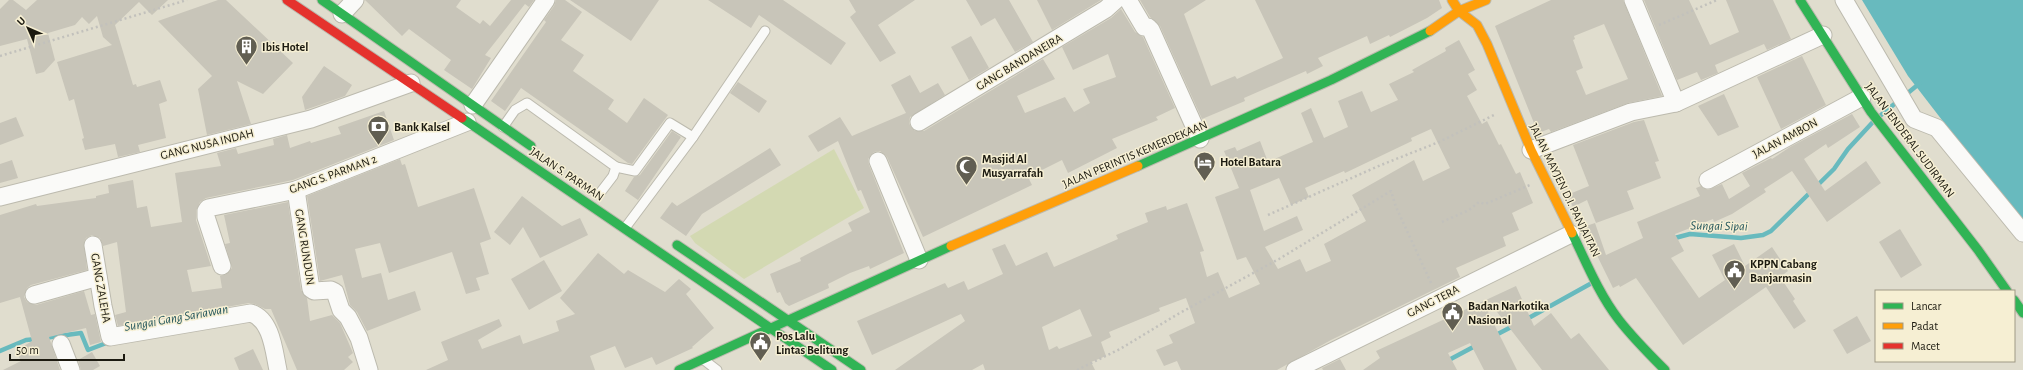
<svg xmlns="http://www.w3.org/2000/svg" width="2023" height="370" viewBox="0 0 2023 370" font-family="'Alegreya Sans',sans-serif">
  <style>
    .green { fill: #d3d9b2 }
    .water { fill: #68babe }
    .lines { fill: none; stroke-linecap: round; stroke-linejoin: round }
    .stream { stroke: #68babe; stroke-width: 4.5 }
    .building { fill: #c8c5b9; fill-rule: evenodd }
    .lane-casing { stroke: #bcbaae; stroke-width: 11 }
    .street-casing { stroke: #bcbaae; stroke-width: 19 }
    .fast-casing { stroke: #bcbaae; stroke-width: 11 }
    .slow-casing { stroke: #bcbaae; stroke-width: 11 }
    .jam-casing { stroke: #bcbaae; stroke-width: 11 }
    .path { stroke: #c2c1bc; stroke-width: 2.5; stroke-dasharray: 2 3; stroke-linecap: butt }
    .lane { stroke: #fafaf8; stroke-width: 9 }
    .street { stroke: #fafaf8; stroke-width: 17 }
    .fast { stroke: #30b455; stroke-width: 9 }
    .slow { stroke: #ff9f0a; stroke-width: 9 }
    .jam { stroke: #e5322d; stroke-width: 9 }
    .labels { text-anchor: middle; stroke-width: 3; stroke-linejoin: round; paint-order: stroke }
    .poi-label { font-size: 12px; font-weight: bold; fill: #1c1a10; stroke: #f6efd3; text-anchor: start }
    .street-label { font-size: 12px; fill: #1c1a10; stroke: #f6efd3 }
    .water-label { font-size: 13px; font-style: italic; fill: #27585e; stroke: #f6efd3 }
  </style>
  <rect width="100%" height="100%" fill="#e0ddce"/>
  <path class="green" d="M834,149L864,208L744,279L695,243L690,236Z"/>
  <path class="water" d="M1862,0H2023V225L1908,76Z"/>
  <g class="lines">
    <g class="stream">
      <path d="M1881,115L1920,83"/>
      <path d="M1671,239L1690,234L1741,238L1763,235L1771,231L1834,169L1848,149L1872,123"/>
      <path d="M1525,320L1590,284"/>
      <path d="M1494,336L1515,325"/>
      <path d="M44,338L81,333L88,350L109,342"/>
      <path d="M0,351L26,340L37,339"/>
      <path d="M1447,361L1477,345"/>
    </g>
  </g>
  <g class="building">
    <path d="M9,0H13L26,10L37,0H168L152,15L139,2L115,25L133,85L136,84L137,87L160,80L167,101L159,104L166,138L138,145L140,152L118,157L115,144L85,150L82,139L84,138L74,99L69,101L57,62L112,45L103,37L97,16L89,24L82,17L75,25L48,33L55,60L44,72L36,74L27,39L0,46V9Z"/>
    <path d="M218,0H226L293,63L263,94L237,81L251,124L207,135L198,89L212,76L158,21Z"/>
    <path d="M365,0H461L456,7L480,24L483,20L490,26L511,0H534L529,7L525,4L485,55L491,58L472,89L444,70L451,60L409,29L402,36Z"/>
    <path d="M556,0H565L582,12L561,40L584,55L573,71L614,100L608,109L627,123L644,98L668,115L632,164L628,163L521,88L505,111L491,101L546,22L544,20L554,6Z"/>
    <path d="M570,0H659L631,41Z"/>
    <path d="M708,0H783L846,43L831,65L759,15L751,28Z"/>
    <path d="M849,0H915L878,25L896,53L880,62L850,17L856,12Z"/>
    <path d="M966,0H1009L1033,42L1015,52L995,18L981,26Z"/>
    <path d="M1037,0H1101L1052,30Z"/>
    <path d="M1140,0H1206L1184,14L1211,86L1235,76L1237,79L1283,58L1255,0H1439L1442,8L1427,18L1390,37L1389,35L1370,44L1367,36L1318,58L1323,66L1307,74L1306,71L1244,98L1245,101L1202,119L1160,26L1150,17Z"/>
    <path d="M1551,0H1623L1662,96L1628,103L1551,132L1549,129L1538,133L1495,26ZM1604,24L1628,79L1586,95L1576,71L1583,68L1573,40L1575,39L1574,36Z"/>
    <path d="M1644,0H1689L1710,45L1739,32L1726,0H1773L1791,39L1767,50L1764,44L1715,65L1718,73L1701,80L1697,72L1677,80Z"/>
    <path d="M1121,9L1135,32L1143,37L1175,108L1156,117L1158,120L1112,139L1117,148L1068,173L1062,160L1028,177L1032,185L923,237L887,157L880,151L874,152L868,159L869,165L904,253L870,269L869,266L850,273L828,284L829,288L789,306L785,303L780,292L777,293L770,274L801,261L800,258L852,231L848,223L870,212L861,190L858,191L838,141L818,152L808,136L840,117L852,136L906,113L891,85L910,75L920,93L938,83L945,95L910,117L909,123L911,127L915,131H924L1043,59L1055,79L1017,96L1025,113L1065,97L1074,112L1090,103L1083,89L1116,77L1108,54L1073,70L1062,47L1111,18Z"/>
    <path d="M971,36L989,68L969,80L951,47Z"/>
    <path d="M1459,40L1475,70L1468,74L1477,90L1467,96L1482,124L1487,121L1499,145L1501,144L1516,174L1520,172L1533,203L1512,213L1519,230L1503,237L1506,246L1456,268L1460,277L1331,340L1277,370H1181L1177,361L1164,366L1156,350L1173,343L1169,335L1195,323L1186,298L1159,308L1160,311L1109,332L1111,337L1101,342L1106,356L1091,362L1095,370H985L983,364L972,370H895L965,321L961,314L872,355L857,321L945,283L948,288L964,281L968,290L1003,274L992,249L1005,244L1016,266L1047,252L1054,267L1118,239L1116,235L1148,222L1145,213L1166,206L1167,210L1187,203L1204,251L1200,252L1207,277L1218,272L1229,298L1260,284L1246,257L1237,260L1215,197L1239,188L1224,151L1235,147L1237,151L1260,141L1268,162L1313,142L1301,113L1311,108L1324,138L1348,127L1338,101L1362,91L1371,112L1398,100L1389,84L1414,72L1412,70L1446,51L1445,48ZM1431,129L1450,168L1423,181L1414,160L1352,195L1366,221L1324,244L1331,261L1306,272L1300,259L1278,269L1265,247L1303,230L1297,216L1264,231L1250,190L1279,178L1291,205L1309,197L1305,188L1344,171L1345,173L1412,141L1411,138ZM1080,309L1092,336L1059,349L1057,346L1049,350L1042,327Z"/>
    <path d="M1802,56L1826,105L1781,129L1757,77Z"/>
    <path d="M324,66L352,85L345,96L305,110L302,97Z"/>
    <path d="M738,82L767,101L759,113L730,93Z"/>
    <path d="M1724,94L1739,127L1718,136L1698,106Z"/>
    <path d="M384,111L394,140L293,180L206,198L200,202L196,211V220L211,266L187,270L192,292L222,288L220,276L225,275L232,268L225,244L230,243L224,215L288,202L301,290L307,298L310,321L332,315L340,323L353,353L348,357L353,362L344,370H297L271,309H265L255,304L249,303L118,326L115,315L126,312L117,242L103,246L100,238L92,235L86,238L84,242L87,270L31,285L27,288L24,297L27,302L36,305L84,291L91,315L95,314L101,342L90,345L86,328L49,337L60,370H3L21,361L16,351L32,341L20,297L0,303V215L36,204L37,206L96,198V196L109,193L108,185L133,180L137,208L147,206L151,227L182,222L175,173L221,166L217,153L236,148L238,154L274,145L273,139L287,135L290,148L310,141L311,143L341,134L338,127Z"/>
    <path d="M1852,114L1860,127L1828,148L1826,144L1804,159L1825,191L1866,161L1881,183L1827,222L1792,171L1764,189L1766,192L1732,214L1714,222L1713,219L1675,234L1684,251L1671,258L1699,298L1725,280L1712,255L1734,244L1745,266L1772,247L1788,271L1780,277L1795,299L1793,301L1806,321L1794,329L1766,287L1683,345L1636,278L1620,287L1619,285L1613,288L1583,227L1595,223L1606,255L1643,238L1637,222L1700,196L1696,188L1701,186L1708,190L1722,184L1729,199L1750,186L1742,173L1771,158L1772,159L1790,147Z"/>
    <path d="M16,117L24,136L0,145V123Z"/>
    <path d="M1644,120L1659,161L1655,162L1661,178L1627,191L1634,209L1596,223L1587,200L1573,207L1567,195L1589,186L1573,145L1634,122Z"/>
    <path d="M672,131L681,137L638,200L625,191L634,177L640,175Z"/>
    <path d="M770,148L781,165L702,214L686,236L660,218L672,202L677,206Z"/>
    <path d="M400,159L402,165L405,164L418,207L474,188L491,239L480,243L489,274L476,278L480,290L466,294L452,252L389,273L380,243L355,249L362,278L381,273L388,300L415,291L421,310L367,331L357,312L350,305L342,275L320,281L307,196Z"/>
    <path d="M12,160L18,178L0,183V164Z"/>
    <path d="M522,196L562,226L580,218L588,235L540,258L523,227L510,245L494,232Z"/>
    <path d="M1900,229L1922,265L1901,278L1879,242Z"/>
    <path d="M598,253L624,274L628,270L665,292L679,279L691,289L686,294L714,328L692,347L693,348L656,365L652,357L625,368L615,346L590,356L595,370H426L448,360L441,342L499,319L502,326L478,340L482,349L520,335L523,344L559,331L556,321L575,314L560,298Z"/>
    <path d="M544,260L562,291L529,310L511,279Z"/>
    <path d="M1516,286L1534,326L1551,313L1571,339L1579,333L1609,370H1542L1494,308L1488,312L1517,370H1484L1470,343L1448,353L1457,370H1363L1380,358L1376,351Z"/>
    <path d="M1857,316L1871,341L1847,354L1833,330Z"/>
    <path d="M253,349L263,370H239L234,358Z"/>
    <path d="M92,352L100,366L93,370H81L78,360Z"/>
    <path d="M1340,359L1346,370H1323L1322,368Z"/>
  </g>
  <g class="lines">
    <defs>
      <g id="lane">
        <path d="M503,127L515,110L527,103L616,167L613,176L600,193"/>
        <path d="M616,167L635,171L670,123L693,137"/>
        <path d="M625,228L693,137L765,31"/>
        <path d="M704,360L717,370"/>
      </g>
      <g id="street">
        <path d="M1128,0L1144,27H1148L1151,30L1200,139"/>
        <path d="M1633,0L1676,103"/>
        <path d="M1844,0L1914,119L1937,128L2023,233"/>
        <path d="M342,14L355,0"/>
        <path d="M473,105L546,0"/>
        <path d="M919,122L1106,9L1116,0"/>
        <path d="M1531,150L1631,112L1676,103L1823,35"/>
        <path d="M878,161L919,260"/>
        <path d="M1708,180L1862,97"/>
        <path d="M296,190L311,289L314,291L331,290L335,292L341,310L348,317L359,338L369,370"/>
        <path d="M0,197L311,119L411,83"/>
        <path d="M93,245L103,306L110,337L251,313C272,320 274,352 278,370"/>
        <path d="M222,266L206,217V211L208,208L296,190L467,122"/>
        <path d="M34,295L98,277"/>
        <path d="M61,344L71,370"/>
        <path d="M1295,370L1571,234"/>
      </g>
      <g id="fast">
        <path d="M322,0L531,146"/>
        <path d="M1800,0L1871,112L1978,250L2007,291"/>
        <path d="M462,118L832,370"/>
        <path d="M1138,166L1331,80L1430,31"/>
        <path d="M1572,233C1586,262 1599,294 1619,320C1633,338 1649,354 1665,370"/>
        <path d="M677,245L861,370"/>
        <path d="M2014,300L2023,313"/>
        <path d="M679,370L951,246"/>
      </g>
      <g id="slow">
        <path d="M1452,0L1459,11L1477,25L1487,44L1531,150L1572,233"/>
        <path d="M1430,31L1459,11L1486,0"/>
        <path d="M951,246L1138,166"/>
      </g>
      <path id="jam" d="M287,0L462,118"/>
    </defs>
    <use href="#lane" class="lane-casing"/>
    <use href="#street" class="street-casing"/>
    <use href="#fast" class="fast-casing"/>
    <use href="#slow" class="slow-casing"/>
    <use href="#jam" class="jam-casing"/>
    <g class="path">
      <path d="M1659,25L1717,0"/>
      <path d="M0,56L187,0"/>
      <path d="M1268,215L1381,165L1439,142L1496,114"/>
      <path d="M1442,222L1469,210L1479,202L1485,204L1530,185"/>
      <path d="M1077,370L1120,349L1178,314L1279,259L1391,191L1396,207L1432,285"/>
    </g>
    <use href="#lane" class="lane"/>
    <use href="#street" class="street"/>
    <use href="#fast" class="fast"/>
    <use href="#slow" class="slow"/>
    <use href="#jam" class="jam"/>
  </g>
  <defs>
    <symbol id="building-pin" viewBox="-11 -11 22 30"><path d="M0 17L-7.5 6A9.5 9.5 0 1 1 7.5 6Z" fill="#615e52" stroke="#f6efd3"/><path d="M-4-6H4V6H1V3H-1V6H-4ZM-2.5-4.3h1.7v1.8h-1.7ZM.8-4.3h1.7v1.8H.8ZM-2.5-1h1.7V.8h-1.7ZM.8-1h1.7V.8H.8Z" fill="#fff"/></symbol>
    <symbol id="bank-pin" viewBox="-11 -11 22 30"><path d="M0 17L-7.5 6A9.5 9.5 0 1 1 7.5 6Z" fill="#615e52" stroke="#f6efd3"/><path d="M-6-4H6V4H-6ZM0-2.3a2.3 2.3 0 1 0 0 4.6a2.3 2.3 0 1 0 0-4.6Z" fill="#fff"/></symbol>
    <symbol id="hotel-pin" viewBox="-11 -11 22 30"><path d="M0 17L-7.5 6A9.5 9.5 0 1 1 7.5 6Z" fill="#615e52" stroke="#f6efd3"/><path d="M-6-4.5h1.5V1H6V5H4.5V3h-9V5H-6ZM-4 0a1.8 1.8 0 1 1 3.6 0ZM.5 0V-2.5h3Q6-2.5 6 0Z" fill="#fff"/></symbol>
    <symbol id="mosque-pin" viewBox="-11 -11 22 30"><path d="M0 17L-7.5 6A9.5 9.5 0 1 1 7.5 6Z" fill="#615e52" stroke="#f6efd3"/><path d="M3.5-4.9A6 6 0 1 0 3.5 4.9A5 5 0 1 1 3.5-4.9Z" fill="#fff"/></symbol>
    <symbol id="civic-pin" viewBox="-11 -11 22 30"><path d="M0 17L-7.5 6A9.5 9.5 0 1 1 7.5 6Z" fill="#615e52" stroke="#f6efd3"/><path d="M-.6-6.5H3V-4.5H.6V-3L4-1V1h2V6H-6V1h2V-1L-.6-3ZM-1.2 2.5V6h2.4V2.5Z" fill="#fff"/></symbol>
  </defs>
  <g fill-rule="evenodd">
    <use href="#building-pin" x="234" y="34" width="25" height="34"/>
    <use href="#bank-pin" x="366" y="114" width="25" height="34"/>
    <use href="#hotel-pin" x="1192" y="150" width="25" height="34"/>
    <use href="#mosque-pin" x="954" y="154" width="25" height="34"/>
    <use href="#civic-pin" x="1722" y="258" width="25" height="34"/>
    <use href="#civic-pin" x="1440" y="300" width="25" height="34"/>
    <use href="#civic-pin" x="748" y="330" width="25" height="34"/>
  </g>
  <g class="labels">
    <g class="poi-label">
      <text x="262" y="51">Ibis Hotel</text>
      <text x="394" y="131">Bank Kalsel</text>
      <text x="982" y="163">Masjid Al<tspan x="982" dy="14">Musyarrafah</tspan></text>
      <text x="1220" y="166">Hotel Batara</text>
      <text x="1750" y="268">KPPN Cabang<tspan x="1750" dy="14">Banjarmasin</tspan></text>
      <text x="1468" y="310">Badan Narkotika<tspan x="1468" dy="14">Nasional</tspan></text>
      <text x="776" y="340">Pos Lalu<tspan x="776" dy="14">Lintas Belitung</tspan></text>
    </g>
    <g class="street-label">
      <text transform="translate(1019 62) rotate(-31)" y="4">GANG BANDANEIRA</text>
      <text transform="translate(1785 138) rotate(-28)" y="4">JALAN AMBON</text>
      <text transform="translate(1910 140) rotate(53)" y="4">JALAN JENDERAL SUDIRMAN</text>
      <text transform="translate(207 144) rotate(-14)" y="4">GANG NUSA INDAH</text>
      <text transform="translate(1135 154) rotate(-23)" y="4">JALAN PERINTIS KEMERDEKAAN</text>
      <text transform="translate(333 174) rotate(-20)" y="4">GANG S. PARMAN 2</text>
      <text transform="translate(567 174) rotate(34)" y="4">JALAN S. PARMAN</text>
      <text transform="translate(1565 190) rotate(64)" y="4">JALAN MAYJEN D.I. PANJAITAN</text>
      <text transform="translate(305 247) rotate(81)" y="4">GANG RUNDUN</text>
      <text transform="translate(101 288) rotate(80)" y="4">GANG ZALEHA</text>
      <text transform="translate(1433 301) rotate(-27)" y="4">GANG TERA</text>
    </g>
    <g class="water-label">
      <text transform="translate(1719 225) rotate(1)" y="5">Sungai Sipai</text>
      <text transform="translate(176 317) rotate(-10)" y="5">Sungai Gang Sariawan</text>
    </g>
  </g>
  <rect x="1875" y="290" width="140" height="72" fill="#f6efd3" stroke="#9f9a85"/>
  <rect x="1883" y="303" width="20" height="6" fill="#30b455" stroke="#9f9a85"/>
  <text x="1911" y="310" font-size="12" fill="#1c1a10">Lancar</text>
  <rect x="1883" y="323" width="20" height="6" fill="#ff9f0a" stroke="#9f9a85"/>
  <text x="1911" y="330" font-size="12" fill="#1c1a10">Padat</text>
  <rect x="1883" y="343" width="20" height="6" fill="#e5322d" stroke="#9f9a85"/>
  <text x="1911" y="350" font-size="12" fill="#1c1a10">Macet</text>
  <g transform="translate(28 28) rotate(315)" stroke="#f6efd3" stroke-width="3" paint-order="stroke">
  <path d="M0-3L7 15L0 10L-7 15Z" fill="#1c1a10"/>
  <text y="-6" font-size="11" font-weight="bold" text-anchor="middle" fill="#1c1a10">U</text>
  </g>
  <path d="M10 354v6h114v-6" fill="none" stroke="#1c1a10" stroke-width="2"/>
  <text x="16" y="354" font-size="12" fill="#1c1a10" stroke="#f6efd3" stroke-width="3" paint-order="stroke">50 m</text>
</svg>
